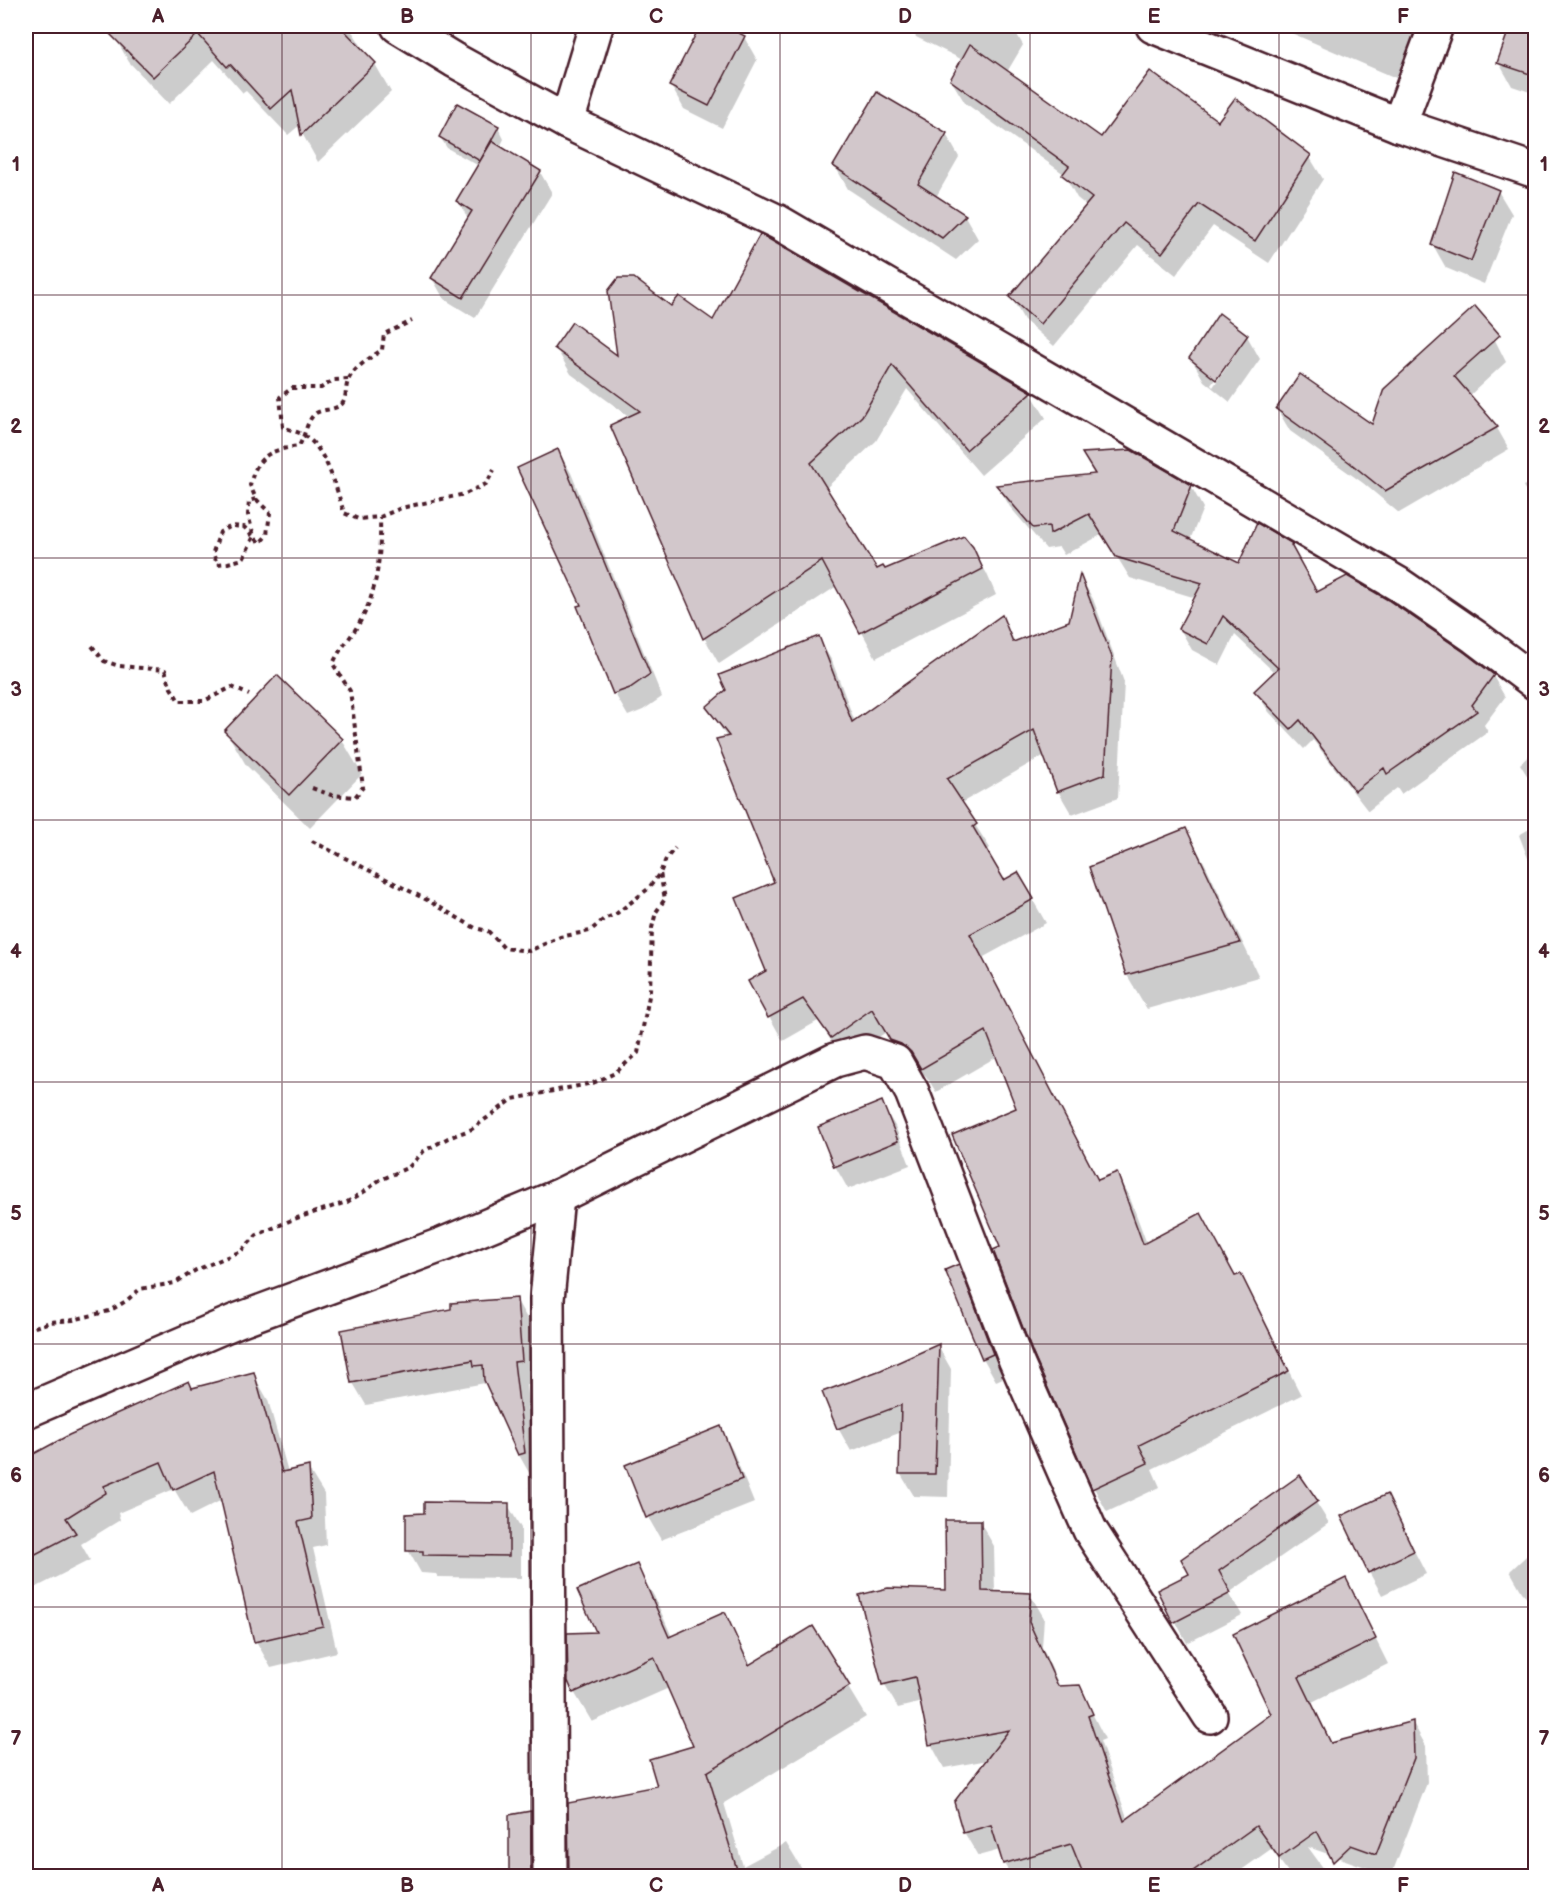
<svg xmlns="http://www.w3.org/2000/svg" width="1561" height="1902" viewBox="0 0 1561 1902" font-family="'Balsamiq Sans',sans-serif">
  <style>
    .shadow { fill: #0003; fill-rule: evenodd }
    .building { fill: #d2c7cb; stroke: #4a1f2b; stroke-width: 1.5 }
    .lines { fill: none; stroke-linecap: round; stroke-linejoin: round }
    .minor-casing { stroke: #4a1f2b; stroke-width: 38 }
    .major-casing { stroke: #4a1f2b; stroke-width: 38 }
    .path { stroke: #4a1f2b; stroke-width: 4; stroke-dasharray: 4.5 4.5; stroke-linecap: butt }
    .minor { stroke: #fff; stroke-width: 33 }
    .major { stroke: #fff; stroke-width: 33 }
    .grid { fill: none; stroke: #4a1f2b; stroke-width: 1.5; stroke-opacity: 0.55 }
    .neatline { fill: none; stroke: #4a1f2b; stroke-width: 2 }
    .grid-label { font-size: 20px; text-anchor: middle; font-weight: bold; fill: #4a1f2b }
  </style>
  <rect width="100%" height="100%" fill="#fff"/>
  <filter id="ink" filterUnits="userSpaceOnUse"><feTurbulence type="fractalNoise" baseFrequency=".0167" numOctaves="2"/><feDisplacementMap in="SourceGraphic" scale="12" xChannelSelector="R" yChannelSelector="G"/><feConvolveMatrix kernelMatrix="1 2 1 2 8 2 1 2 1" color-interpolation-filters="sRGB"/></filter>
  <g filter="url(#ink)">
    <g class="shadow">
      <path d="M122,26H347L354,34L367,55L375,64L391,92L318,162L303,135L301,124L288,135L246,91L243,93L214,60L169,104L129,62L113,34Z"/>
      <path d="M702,26H721L744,37L757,60L722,128L684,109L671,86Z"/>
      <path d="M909,26H1012L1023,45L1007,72L1101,140L1218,123L1309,156L1323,179L1269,263L1213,226L1176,275L1138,245L1054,346L1024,320L1011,297L1087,206L1077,198L1064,174L965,103L951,80L963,60L916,37Z"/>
      <path d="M1275,26H1443L1417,87Z"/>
      <path d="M1512,26H1536V94L1512,86L1499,63Z"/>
      <path d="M498,127L504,139L500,147L540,172L552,193L475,318L444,299L432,278L469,220L458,201L479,166L447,148L440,137Z"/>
      <path d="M946,134L959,157L936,197L965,216L978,239L956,260L848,189L835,166Z"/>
      <path d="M1498,191L1512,214L1484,284L1446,268L1433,245Z"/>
      <path d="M760,236L1031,393L1046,418L981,475L907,389L876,441L825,489L877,571H885L972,548L987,574L996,595L876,658L837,586L719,664L705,639L612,426L630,417L571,374L556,348L619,358L672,308L713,323Z"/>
      <path d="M1247,336L1260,359L1230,402L1204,381L1191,358ZM1241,342H1244L1213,387L1211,385Z"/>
      <path d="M1494,338L1506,362L1469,396L1497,428L1509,449L1399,513L1363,483L1290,431L1277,409L1373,427Z"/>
      <path d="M558,450L571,473L662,697L643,710L628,716L615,694L579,607L583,606Z"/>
      <path d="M1536,480V510L1523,486Z"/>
      <path d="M998,486H1191L1203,508L1190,540L1239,565L1257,525L1292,545L1317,593L1493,676L1505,697L1484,725L1488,732L1401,794L1397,788L1368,811L1313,740L1304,749L1269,712L1256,691L1275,673L1235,635L1220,665L1192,650L1180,629L1196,598L1130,578L1103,534L1064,555L1059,547L1046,549L1010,507Z"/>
      <path d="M1081,578L1093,599L1124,682L1118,798L1072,815L1058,791L1045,755L961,803L990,848L985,851L1003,882L1018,874L1046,923L982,958L1099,1182L1116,1174L1130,1198L1147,1244L1235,1278L1240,1276L1301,1395L1152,1469L1160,1487L1107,1512L1094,1488L1002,1248L1018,1109L998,1056L936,1092L926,1076L916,1068L905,1064L886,1032L845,1061L818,1021L783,1041L750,982L768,972L776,883L727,738L708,707L818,638L832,661L855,722L1001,617L1015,642L1071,622Z"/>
      <path d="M277,677L342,740L362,774L310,828L246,765L226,731Z"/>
      <path d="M1536,749V790L1520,764Z"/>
      <path d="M1536,825V879L1519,835Z"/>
      <path d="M1185,830L1205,864L1259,977L1147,1009L1127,975L1091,868Z"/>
      <path d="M881,1103L895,1126L910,1165L848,1189L835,1166Z"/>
      <path d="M958,1266L971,1289L1005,1377L996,1381L983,1358Z"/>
      <path d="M516,1299L529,1322L534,1384L527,1385L537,1476L532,1478L519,1455L485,1383L366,1405L353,1383Z"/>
      <path d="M938,1346L951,1369L948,1497L914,1496L900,1473L902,1432L851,1451L838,1428L824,1393Z"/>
      <path d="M253,1374L268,1400L288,1472L308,1468L324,1494L326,1545L313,1548L337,1652L271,1668L256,1641L222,1500L190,1516L174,1489L118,1513L120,1520L81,1544L90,1560L27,1592L26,1589V1459L70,1436L193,1390Z"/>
      <path d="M720,1428L733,1451L754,1503L661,1540L648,1517Z"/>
      <path d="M1300,1477L1329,1523L1229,1593L1242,1615L1187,1643L1159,1590L1191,1575Z"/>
      <path d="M1386,1496L1426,1574L1382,1595L1369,1572Z"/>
      <path d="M508,1505L521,1528V1578L438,1577L436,1574L421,1573L408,1550Z"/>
      <path d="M980,1522L994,1546L995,1593L1030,1594L1044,1618L1042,1647L1060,1687H1079L1105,1739L1100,1741L1128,1820L1273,1715L1346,1580L1388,1664L1312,1702L1332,1744L1413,1723L1426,1746L1427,1783L1391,1876L1308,1847L1329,1876H1291L1271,1849L1233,1876H1087L1101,1864L1057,1876H1012L1004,1864L1000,1850L978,1856L964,1832L988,1760L944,1768L931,1744L922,1702L898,1708L884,1684L948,1591Z"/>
      <path d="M1536,1547V1607L1522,1592L1510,1571Z"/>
      <path d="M636,1566L654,1596L672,1637L725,1614L751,1665L812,1628L866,1717L724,1803L743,1866L786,1843L806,1876H640L636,1860L695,1747L669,1688L592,1722L574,1692L598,1633Z"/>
      <path d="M530,1813L542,1834L543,1876H466V1869L511,1870Z"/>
    </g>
    <g class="building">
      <path d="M102,26H340L376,63L301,135L292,90L271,109L230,64L227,67L198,34L153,77Z"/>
      <path d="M700,26H725L745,36L709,106L669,86Z"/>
      <path d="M1510,26H1536V76L1497,63Z"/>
      <path d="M970,44L1101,137L1150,71L1218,121L1235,98L1311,155L1255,241L1199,204L1162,253L1124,223L1040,324L1009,297L1092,198L1062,175L1069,166L950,80Z"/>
      <path d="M877,92L947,133L918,184L966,215L942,238L833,166Z"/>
      <path d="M457,103L499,126L480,161L439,137Z"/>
      <path d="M492,141L541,171L463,298L431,278L472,211L456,201Z"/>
      <path d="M1455,172L1499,190L1471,261L1431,245Z"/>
      <path d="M760,234L1032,392L966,450L892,365L862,416L811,463L877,569L883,566L885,569L964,536L973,547L983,569L860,633L822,561L703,639L610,425L640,411L554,348L572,322L617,355L608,291L618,278H634L671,306L679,296L713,320Z"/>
      <path d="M1475,306L1500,335L1454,376L1498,427L1385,491L1349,462L1276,409L1300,374L1372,424L1384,389Z"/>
      <path d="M1219,313L1248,335L1216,380L1189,358Z"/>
      <path d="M558,449L650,674L630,688L613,694L577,606L581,605L517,468Z"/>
      <path d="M1131,450L1192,485L1174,531L1239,563L1257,523L1293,544L1291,545L1317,592L1347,576L1388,600L1464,652L1494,675L1472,705L1477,711L1387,774L1384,768L1355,791L1300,720L1291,729L1254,691L1278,668L1223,616L1208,644L1178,629L1202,583L1116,557L1089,514L1050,534L1049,526L1033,528L996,485L1095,474L1082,453Z"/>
      <path d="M1080,574L1112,657L1105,774L1057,792L1034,730L947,779L977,824L973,827L1004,880L1018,872L1034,899L970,934L1098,1180L1117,1172L1143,1244L1201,1213L1235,1276L1241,1274L1289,1371L1139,1445L1148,1463L1092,1489L1033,1354L993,1250L1000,1247L952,1135L1016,1108L986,1031L921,1069L911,1052L901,1044L890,1040L872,1009L831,1038L803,999L768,1018L748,981L766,971L736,898L774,882L716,739L729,736L706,707L726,690L719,675L819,636L852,722L1002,615L1013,642L1069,621Z"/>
      <path d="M277,675L343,739L289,795L224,731Z"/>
      <path d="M1186,828L1240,943L1126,975L1089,867Z"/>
      <path d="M882,1101L898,1141L834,1167L818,1127Z"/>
      <path d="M959,1264L993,1354L982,1359L945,1270Z"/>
      <path d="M517,1298L522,1361L514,1362L525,1453L518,1455L484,1380L483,1365L474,1366L473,1360L351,1383L341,1330L451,1309V1303Z"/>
      <path d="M939,1344L935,1474H899L901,1405L837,1429L822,1392L881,1370Z"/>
      <path d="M254,1372L282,1472L309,1466L312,1519L298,1522L323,1626L254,1642L214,1471L173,1490L161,1462L104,1486L106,1493L66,1518L76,1533L26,1559V1458L69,1435L189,1381L192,1388Z"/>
      <path d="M721,1426L742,1479L646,1518L625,1465Z"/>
      <path d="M1300,1475L1318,1501L1219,1571L1231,1593L1173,1623L1157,1590L1189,1574L1181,1559Z"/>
      <path d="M1387,1494L1414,1551L1368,1573L1341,1516Z"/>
      <path d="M424,1502L509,1503V1556L423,1555V1551H406V1514L424,1513Z"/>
      <path d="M945,1520H981L982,1591L1031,1593L1029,1622L1058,1686L1080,1685L1093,1714L1088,1716L1124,1821L1271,1714L1233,1634L1346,1578L1376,1639L1299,1677L1331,1743L1413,1721L1414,1758L1376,1854L1351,1845L1333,1862L1317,1831L1279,1858L1256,1826L1186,1876H1084L1071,1844L1003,1864L991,1825L963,1833L954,1802L1009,1730L929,1745L915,1677L882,1685L859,1595L888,1588L946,1590Z"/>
      <path d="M637,1564L669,1637L725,1612L749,1665L813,1626L850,1686L707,1772L739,1876H569L568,1803L657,1786L649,1759L693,1746L654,1657L573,1693L568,1681L567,1633L596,1632L577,1590Z"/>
      <path d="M531,1811V1876H509V1815Z"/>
    </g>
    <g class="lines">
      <defs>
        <g id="minor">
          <path d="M1153,26L1399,125L1536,171"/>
          <path d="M567,122L596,26"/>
          <path d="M1399,125L1436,26"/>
          <path d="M26,1411L236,1321L444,1244L557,1197L835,1060L865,1052L895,1062L912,1092L1016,1361L1090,1530L1210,1716"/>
          <path d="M550,1876L547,1299L557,1197"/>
        </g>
        <path id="major" d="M398,26L454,60L567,122L778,222L1398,584L1475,637L1536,683"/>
      </defs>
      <use href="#minor" class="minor-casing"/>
      <use href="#major" class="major-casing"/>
      <g class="path">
        <path d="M348,379L334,380L321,388H292L280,397L283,427C290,430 299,432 305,436C326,449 337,490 344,513L358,519L380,517L401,508L465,494L486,484L494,470"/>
        <path d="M256,499L249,501L248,515L254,536L243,559L228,563L217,564L213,552L220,532L232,526L244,527L260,543L267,535L270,513L256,499L250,485C257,455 270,450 299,446C305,436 307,419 316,413C324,409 335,410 342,404C347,398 345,388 348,381C352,369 371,357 382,350L384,334L412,321"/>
        <path d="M92,646L104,661L119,666L165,670L171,688L179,701H204L232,687L249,695"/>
        <path d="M312,788L331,795L355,797L363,787L350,691L333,664C339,649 350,639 358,625C378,594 381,553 380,517"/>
        <path d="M312,841L429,901L475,928L488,931L504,948L529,951L560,937L590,931L604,919L616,914L648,889L660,873L666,859L675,848"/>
        <path d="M26,1330L50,1322L73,1320L109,1311L126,1301L140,1289L175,1283L196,1270L241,1251L257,1235L294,1219L347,1202L367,1190L378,1181L409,1167L424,1151L448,1138L472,1129L513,1099L593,1083L615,1073L638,1053L650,991L652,928L656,912L665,899L660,873"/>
      </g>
      <use href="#minor" class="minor"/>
      <use href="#major" class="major"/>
    </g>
  </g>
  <path class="grid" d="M282,26V1876M531,26V1876M780,26V1876M1030,26V1876M1279,26V1876M26,295H1536M26,558H1536M26,820H1536M26,1082H1536M26,1344H1536M26,1607H1536"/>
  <rect width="1561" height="1902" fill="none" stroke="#fff" stroke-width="66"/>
  <rect x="33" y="33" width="1495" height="1836" class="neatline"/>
  <g class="grid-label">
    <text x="158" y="23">A</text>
    <text x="407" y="23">B</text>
    <text x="656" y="23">C</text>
    <text x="905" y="23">D</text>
    <text x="1154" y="23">E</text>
    <text x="1403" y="23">F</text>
    <text x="16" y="171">1</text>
    <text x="1544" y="171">1</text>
    <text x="16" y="433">2</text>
    <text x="1544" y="433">2</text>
    <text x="16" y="696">3</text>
    <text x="1544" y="696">3</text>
    <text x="16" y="958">4</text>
    <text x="1544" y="958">4</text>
    <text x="16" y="1220">5</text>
    <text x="1544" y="1220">5</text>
    <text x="16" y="1482">6</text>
    <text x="1544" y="1482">6</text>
    <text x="16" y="1745">7</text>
    <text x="1544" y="1745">7</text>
    <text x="158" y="1892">A</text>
    <text x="407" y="1892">B</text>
    <text x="656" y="1892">C</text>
    <text x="905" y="1892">D</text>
    <text x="1154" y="1892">E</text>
    <text x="1403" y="1892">F</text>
  </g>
</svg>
